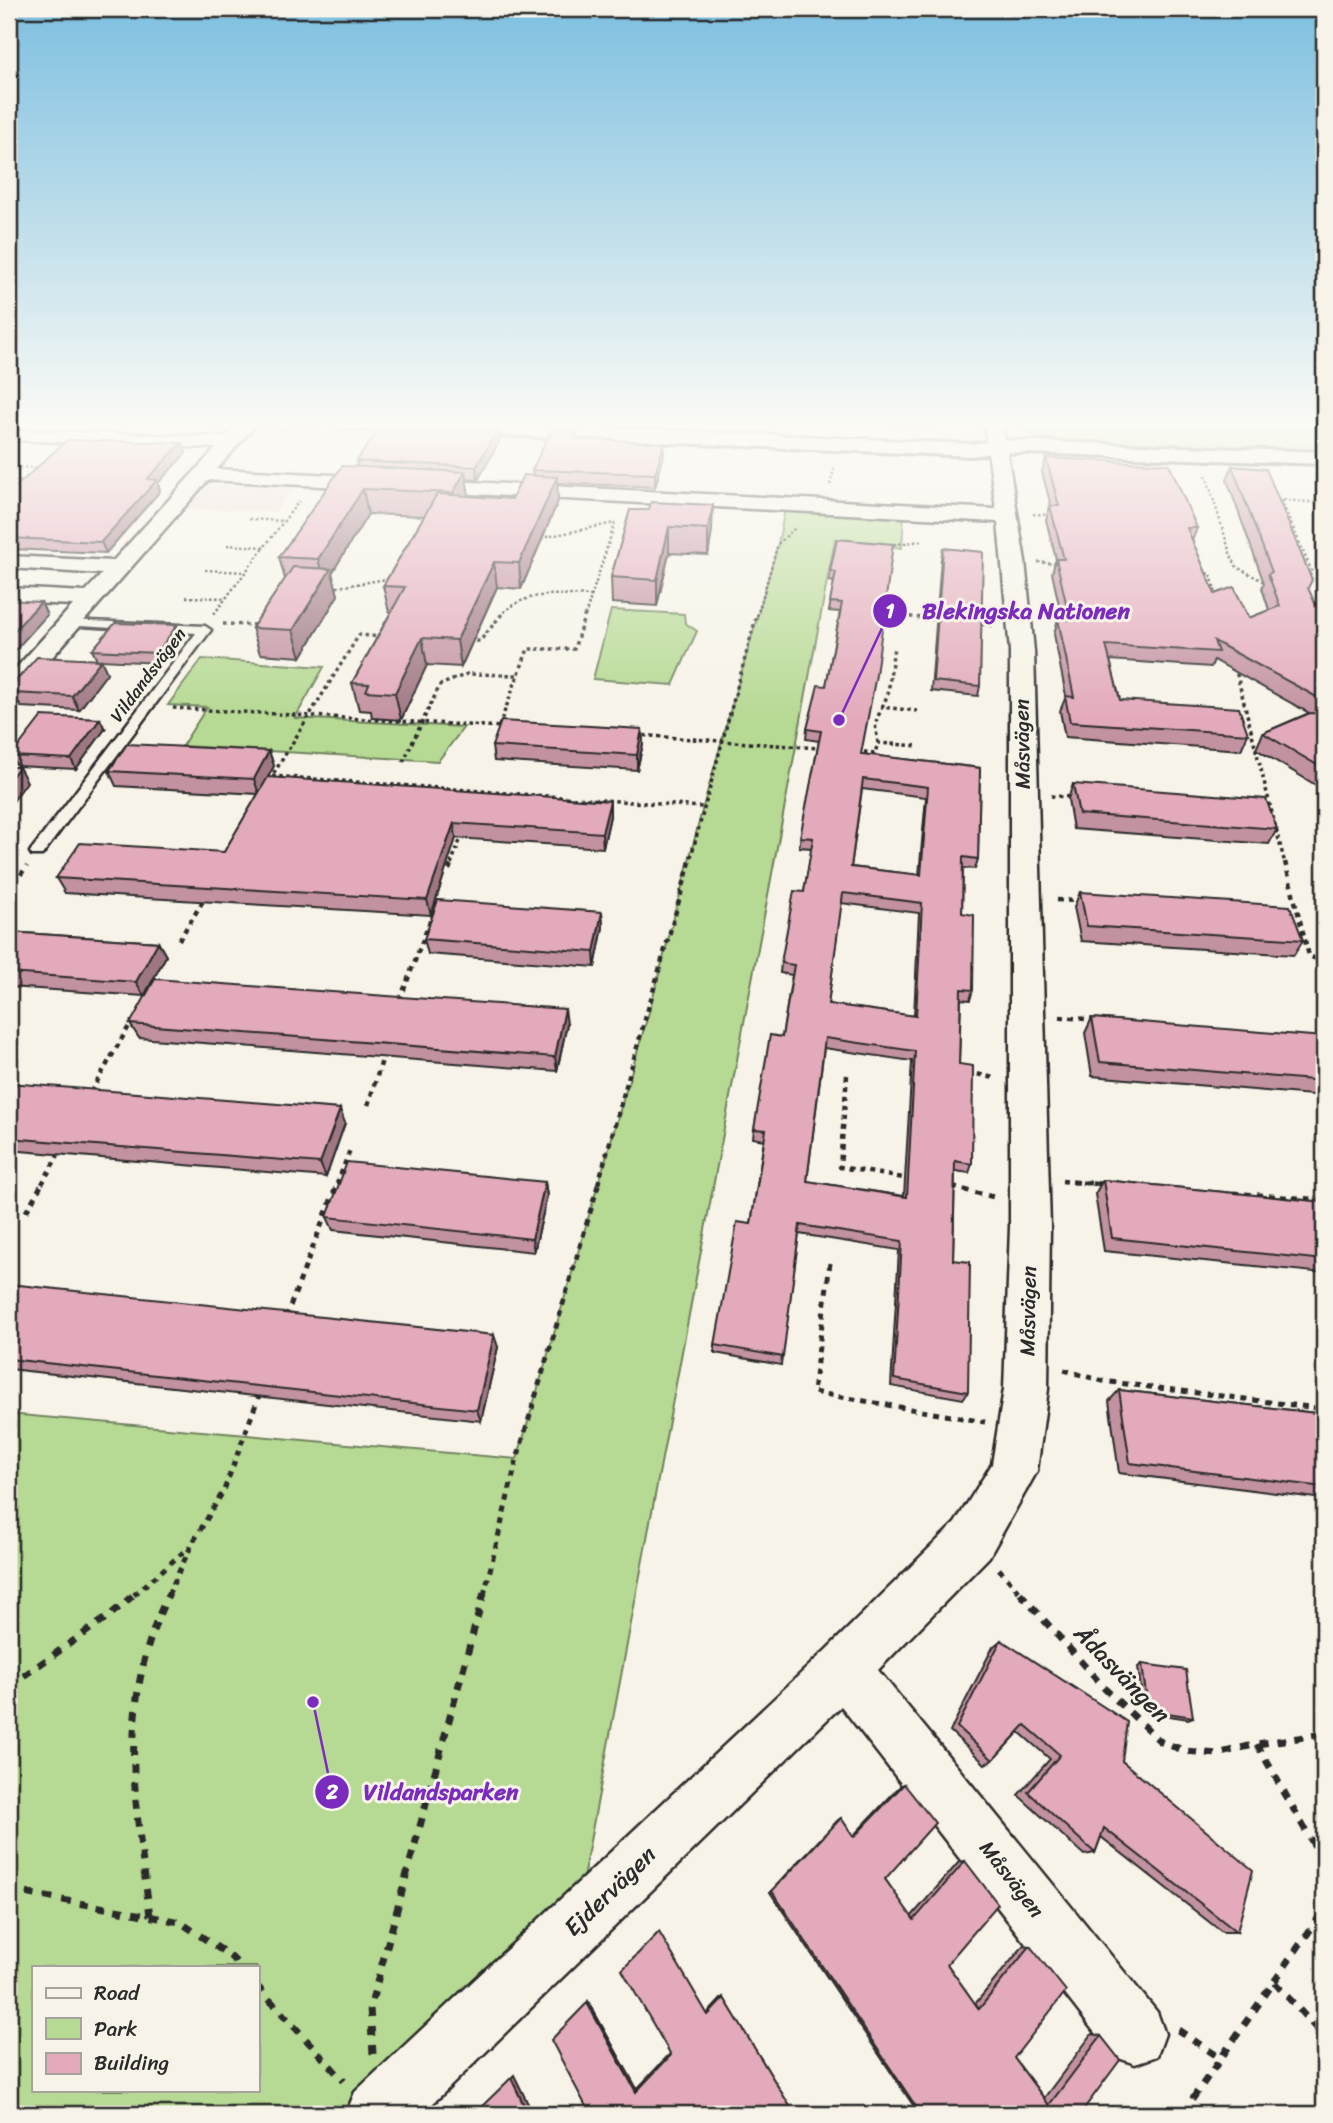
<svg xmlns="http://www.w3.org/2000/svg" width="1333" height="2123" viewBox="0 0 1333 2123" font-family="Sriracha,sans-serif">
  <style>
    .built { fill: #f1ddda }
    .green { fill: #b6d993; stroke: #70825f; stroke-width: 2; fill-rule: evenodd }
    .lines { fill: none; stroke-linecap: round; stroke-linejoin: round }
    .service-casing { stroke: #2b2b2b; stroke-width: 5 }
    .minor-casing { stroke: #2b2b2b; stroke-width: 5 }
    .secondary-casing { stroke: #2b2b2b; stroke-width: 6 }
    .path-far4 { stroke: #2b2b2b; stroke-width: 2.5; stroke-dasharray: 2.5 2.5; stroke-linecap: butt }
    .path-far3 { stroke: #2b2b2b; stroke-width: 3.5; stroke-dasharray: 3.5 3.5; stroke-linecap: butt }
    .path-far2 { stroke: #2b2b2b; stroke-width: 4.5; stroke-dasharray: 5 5; stroke-linecap: butt }
    .path-far1 { stroke: #2b2b2b; stroke-width: 5; stroke-dasharray: 6 6; stroke-linecap: butt }
    .path { stroke: #2b2b2b; stroke-width: 7; stroke-dasharray: 9 9; stroke-linecap: butt }
    .service { fill: #f7f3e8; fill-rule: evenodd }
    .minor { fill: #f7f3e8; fill-rule: evenodd }
    .secondary { fill: #f7f3e8; fill-rule: evenodd }
    .wall { fill: #c392a1; stroke: #2b2b2b; stroke-width: 2; fill-rule: evenodd }
    .shaded-wall { fill: #9f7783; stroke: #2b2b2b; stroke-width: 2 }
    .building { fill: #e3aabb; stroke: #2b2b2b; stroke-width: 2; fill-rule: evenodd }
    .labels { text-anchor: middle; stroke-width: 6; stroke-linejoin: round; paint-order: stroke }
    .far-street-label { font-size: 18px; fill: #2b2b2b; stroke: #f7f3e8 }
    .street-label { font-size: 21px; fill: #2b2b2b; stroke: #f7f3e8 }
    .near-street-label { font-size: 24px; fill: #2b2b2b; stroke: #f7f3e8 }
    .leader { fill: none; stroke: #7b2cbf; stroke-width: 2.5 }
    .callout-dot { fill: #7b2cbf; stroke: #f7f3e8; stroke-width: 2.5 }
    .mark-label { font-size: 21px; text-anchor: middle; font-weight: bold; fill: #fff }
    .callout-label { font-size: 23px; text-anchor: middle; font-weight: bold; fill: #7b2cbf; stroke: #f7f3e8; stroke-width: 6; stroke-linejoin: round; paint-order: stroke }
  </style>
  <rect width="100%" height="100%" fill="#f7f3e8"/>
  <filter id="ink" filterUnits="userSpaceOnUse"><feTurbulence type="fractalNoise" baseFrequency=".0143" numOctaves="2"/><feDisplacementMap in="SourceGraphic" scale="14" xChannelSelector="R" yChannelSelector="G"/><feConvolveMatrix kernelMatrix="1 2 1 2 8 2 1 2 1" color-interpolation-filters="sRGB"/></filter>
  <g filter="url(#ink)">
    <g class="built">
      <path d="M745,422H951L939,432Z"/>
      <path d="M218,485L294,486L276,512L186,508L205,489Z"/>
    </g>
    <g class="green">
      <path d="M1016,422H1324V453L1048,440L1025,433Z"/>
      <path d="M786,504L904,510L902,548L835,539L574,1926L377,2114H9V1414L517,1459L649,1012L703,807L778,544ZM33,1967H257V2090H33Z"/>
      <path d="M611,610L684,614L685,623L697,631L673,685L593,679Z"/>
      <path d="M202,659L324,667L295,718L464,727L438,761L182,746L207,707L168,705Z"/>
    </g>
    <g class="lines">
      <defs>
        <path id="service" d="M67,620L205,626L211,630L42,855H32L30,852L32,849L196,633L63,625L61,623Z"/>
        <path id="minor" d="M239,422H258L217,469L996,509L984,422H1002L1025,561L1034,651L1050,1227L1048,1389L1037,1471L989,1557L878,1670L1157,2012L1165,2034L1157,2056L1135,2064L1113,2056L841,1706L422,2114H346L355,2092L826,1650L955,1523L992,1464L1004,1389L1010,1227V651L998,522L208,480L18,696L9,698V676L73,605L9,602V588L85,592L102,574L9,568V556L113,561L216,448L9,440V430L225,437Z"/>
        <path id="secondary" d="M327,422H483L972,444L998,440L1324,452V464L998,452L972,456L337,428Z"/>
      </defs>
      <use href="#service" class="service-casing"/>
      <use href="#minor" class="minor-casing"/>
      <use href="#secondary" class="secondary-casing"/>
      <g class="path-far4">
        <path d="M1114,428L1126,422"/>
        <path d="M269,429L316,428"/>
        <path d="M9,467L39,468"/>
        <path d="M1206,475L1231,556L1237,567L1266,583"/>
        <path d="M9,481H27"/>
        <path d="M830,485L835,466"/>
        <path d="M1033,514L1052,515"/>
        <path d="M249,519L283,521"/>
        <path d="M541,538L615,523"/>
        <path d="M227,545L264,547"/>
        <path d="M889,545L921,541"/>
        <path d="M1038,562L1057,564"/>
        <path d="M205,570L245,572"/>
        <path d="M1202,573L1211,574L1217,598"/>
        <path d="M1310,578L1324,579"/>
        <path d="M1307,580L1312,572L1281,500L1324,503"/>
        <path d="M332,588L393,578"/>
        <path d="M186,597L225,598"/>
        <path d="M214,614L299,501"/>
        <path d="M878,614L900,616"/>
        <path d="M500,616C525,589 559,595 592,596"/>
        <path d="M585,616L615,523"/>
        <path d="M757,616L778,544L796,527"/>
      </g>
      <g class="path-far3">
        <path d="M882,614L942,620"/>
        <path d="M975,623L994,626"/>
        <path d="M223,624L257,625"/>
        <path d="M382,637L359,635L272,776L702,807"/>
        <path d="M469,641H480L502,614"/>
        <path d="M1235,667L1285,864"/>
        <path d="M882,707L888,694L894,646"/>
        <path d="M173,708L502,727"/>
        <path d="M499,726L528,649H574L585,614"/>
        <path d="M637,735L820,748"/>
        <path d="M878,743L875,724L882,707L917,711"/>
        <path d="M857,751L875,753L878,743L918,746"/>
        <path d="M403,762L440,685L467,674L518,675"/>
        <path d="M1051,796L1074,797"/>
        <path d="M451,864L461,838"/>
        <path d="M689,864L757,614"/>
      </g>
      <g class="path-far2">
        <path d="M1285,862L1309,956L1324,962"/>
        <path d="M449,870L452,862"/>
        <path d="M9,891L27,866"/>
        <path d="M1057,900L1080,901"/>
        <path d="M179,940L203,901"/>
        <path d="M400,1000L438,900"/>
        <path d="M1060,1017L1097,1020"/>
        <path d="M968,1072L994,1078"/>
        <path d="M847,1075L840,1167L909,1179"/>
        <path d="M91,1092L132,1021"/>
        <path d="M368,1105L383,1057"/>
        <path d="M1062,1181L1098,1184"/>
        <path d="M42,1184L58,1155"/>
        <path d="M337,1184L351,1147"/>
        <path d="M598,1184L690,862"/>
      </g>
      <g class="path-far1">
        <path d="M1073,1182L1105,1184"/>
        <path d="M952,1187L994,1197"/>
        <path d="M1233,1193L1324,1200"/>
        <path d="M26,1212L43,1182"/>
        <path d="M830,1263L813,1392L985,1422"/>
        <path d="M286,1317L338,1182"/>
        <path d="M1064,1370L1103,1381L1324,1409"/>
        <path d="M999,1569L1022,1595"/>
        <path d="M134,1595L189,1547"/>
        <path d="M168,1595L192,1544L224,1490L259,1396"/>
        <path d="M484,1595L517,1459L599,1182"/>
      </g>
      <g class="path">
        <path d="M1020,1593L1105,1689L1161,1742L1186,1751L1217,1754L1257,1744L1324,1734"/>
        <path d="M9,1686L109,1616L136,1593"/>
        <path d="M1257,1744L1324,1863"/>
        <path d="M9,1890L180,1922L230,1956L241,1967"/>
        <path d="M150,1916C135,1799 115,1704 169,1593"/>
        <path d="M1275,1983L1324,2037"/>
        <path d="M257,1986L344,2081"/>
        <path d="M1178,2030L1222,2059"/>
        <path d="M373,2054L370,2008L484,1593"/>
        <path d="M1182,2114L1324,1910"/>
      </g>
      <use href="#service" class="service"/>
      <use href="#minor" class="minor"/>
      <use href="#secondary" class="secondary"/>
    </g>
    <g class="wall">
      <path d="M561,422H587L586,424Z"/>
      <path d="M500,426L501,438L478,480L466,479L469,496L512,499L533,475L532,470L580,438L664,455L655,487L557,483L558,501L521,589L497,587L461,667L427,665L401,720L372,718L371,711L359,710L352,683L391,612H389L383,586L424,516L368,514L332,573L338,595L301,657L260,654L252,628L285,579L279,557L357,466L356,461Z"/>
      <path d="M182,443L186,453L158,483L160,491L106,553L9,549V493Z"/>
      <path d="M1046,458L1197,528L1192,541L1215,594L1249,618L1269,610L1262,588L1264,583L1227,480L1232,466L1308,589L1323,621L1324,622V790L1256,749L1263,733L1309,713L1214,660L1211,667L1110,660L1120,700L1248,734L1241,750L1065,737L1060,711L1066,696L1054,634L1058,619H1062L1052,573L1056,559L1046,520L1050,506H1051L1042,472Z"/>
      <path d="M630,510L712,530L708,555L669,553L657,606L612,603L611,577Z"/>
      <path d="M837,539L861,754L980,768L978,859L975,869L963,868L962,913L973,990L970,1000L961,999L959,1064L972,1164L969,1173L955,1171L953,1260L968,1392L963,1399L891,1386L899,1250L799,1234L781,1365L715,1353V1345L751,1224L764,1140L753,1138L754,1129L782,1037L792,975L780,973L781,963L804,892L812,848L799,847L819,741L806,739L807,729L826,686L840,612L829,611L834,582L829,581ZM862,789L926,797L919,875L851,867ZM841,903L919,913L914,1016L828,1004ZM824,1048L912,1061L904,1196L807,1181Z"/>
      <path d="M943,548L980,686L978,696L931,691L941,558Z"/>
      <path d="M180,635L161,663L101,660L107,673L79,710L21,707L19,703H9V685L97,660L92,650Z"/>
      <path d="M105,729L76,769L17,766L11,756Z"/>
      <path d="M642,729L643,744L637,770L494,761L492,746Z"/>
      <path d="M269,751L274,766L267,779L610,816L603,848L456,838L431,915L65,893L56,878L224,852L258,794L116,786L109,771Z"/>
      <path d="M1073,784L1277,829L1269,844L1073,829L1068,799Z"/>
      <path d="M1080,892L1303,940L1294,955L1081,941L1074,907Z"/>
      <path d="M602,912L603,927L595,967L428,954L424,939Z"/>
      <path d="M9,932L158,942L166,956L144,996L9,987Z"/>
      <path d="M1092,1018L1324,1039V1096L1092,1076L1085,1033Z"/>
      <path d="M130,1024H567L557,1071L139,1038Z"/>
      <path d="M9,1083L345,1123L326,1177L9,1150Z"/>
      <path d="M1103,1180L1324,1202V1273L1104,1251L1095,1194Z"/>
      <path d="M545,1182L547,1196L534,1252L333,1230L327,1217Z"/>
      <path d="M9,1284L498,1347L481,1421L9,1369Z"/>
      <path d="M1119,1390L1324,1414V1499L1119,1473L1109,1401Z"/>
      <path d="M1001,1640L1122,1761L1237,1932H1222L1101,1837L1095,1853L1084,1855L1018,1795L1050,1759L1019,1732L993,1760L985,1764L950,1731L993,1647Z"/>
      <path d="M1142,1664L1193,1717L1188,1719L1144,1712L1138,1667Z"/>
      <path d="M904,1784L885,1879L911,1917L959,1862L965,1861L947,1964L975,2004L1024,1945L1030,1946L1014,2058L1044,2098L1092,2034L1101,2036L1080,2114H919L770,1892L838,1820L841,1818L853,1836L900,1786Z"/>
      <path d="M723,1997L791,2108L590,2114L588,2001L637,2089Z"/>
    </g>
    <g class="shaded-wall">
      <path d="M500,426L501,438L478,480L476,467Z"/>
      <path d="M182,443L186,453L158,483L160,491L106,553L101,542L147,479Z"/>
      <path d="M664,443V455L655,487V474Z"/>
      <path d="M465,472L469,496L457,518L453,493Z"/>
      <path d="M557,477L558,501L521,589L519,563Z"/>
      <path d="M363,489L368,514L332,573L338,595L301,657L293,630L324,581L318,559Z"/>
      <path d="M713,505L712,530L708,555V529Z"/>
      <path d="M669,527V553L657,606V580Z"/>
      <path d="M494,562L497,587L461,667L457,640Z"/>
      <path d="M41,602L47,615L9,657V636Z"/>
      <path d="M177,625L180,635L161,663L157,653Z"/>
      <path d="M422,638L427,665L401,720L395,693Z"/>
      <path d="M101,660L107,673L79,710L72,696Z"/>
      <path d="M100,719L105,729L76,769L71,759Z"/>
      <path d="M642,729L643,744L637,770V755Z"/>
      <path d="M269,751L274,766L259,794L254,779Z"/>
      <path d="M19,767L27,782L9,807V780Z"/>
      <path d="M610,801V816L603,848L602,833Z"/>
      <path d="M454,823L456,838L431,915L427,900Z"/>
      <path d="M602,912L603,927L595,967L594,952Z"/>
      <path d="M158,942L166,956L144,996L136,982Z"/>
      <path d="M565,1009L567,1024L557,1071L555,1057Z"/>
      <path d="M340,1109L345,1123L326,1177L320,1163Z"/>
      <path d="M545,1182L547,1196L534,1252L532,1239Z"/>
      <path d="M494,1335L498,1347L481,1421L477,1410Z"/>
      <path d="M588,2001L637,2089L636,2092L587,2003Z"/>
      <path d="M514,2075L533,2114H528L511,2078Z"/>
    </g>
    <g class="building">
      <path d="M385,422H428L500,426L476,467L356,461Z"/>
      <path d="M552,428L579,429L576,438L664,443L655,474L532,470Z"/>
      <path d="M67,440L182,443L147,479L157,480L101,542L9,538V493Z"/>
      <path d="M1046,458L1169,464L1197,528H1187L1215,594L1234,587L1249,618L1280,606L1268,574L1272,572L1232,466L1266,469L1312,580L1308,588L1323,621L1324,622V701L1214,641L1218,652L1106,645L1120,700L1239,708L1248,734L1070,722L1065,696L1074,697L1058,619L1070,620L1056,559H1064L1050,506H1059Z"/>
      <path d="M342,466L465,472L453,493L363,489L318,559L279,557Z"/>
      <path d="M523,475L557,477L519,563L494,562L457,640L422,638L395,693L366,691L369,684L352,683L405,587L383,586L437,494L512,499Z"/>
      <path d="M651,502L713,505L708,529L669,527L657,580L611,577L630,510H649Z"/>
      <path d="M837,539L893,544L876,675L861,754L980,768L978,859L963,857L962,913L974,915L973,990L961,989L959,1064L973,1066L972,1164L955,1161L953,1260L970,1262L968,1392L894,1379L902,1241L800,1225L783,1357L715,1345L737,1222L751,1224L766,1130L754,1129L770,1035L782,1037L794,965L781,963L794,891L804,892L813,838L800,837L821,731L807,729L818,685L826,686L842,603L830,602L836,572L830,571ZM863,779L928,787L921,875L851,867ZM843,893L922,903L916,1016L828,1004ZM825,1038L915,1051L907,1197L807,1181Z"/>
      <path d="M943,548L983,552L980,686L933,681Z"/>
      <path d="M293,567L331,569L293,630L252,628Z"/>
      <path d="M9,600L41,602L9,636Z"/>
      <path d="M115,623L177,625L157,653L92,650Z"/>
      <path d="M37,657L101,660L72,696L14,693L17,690L9,689V685L13,684Z"/>
      <path d="M1310,713L1324,714V769L1263,733Z"/>
      <path d="M42,716L100,719L71,759L11,756Z"/>
      <path d="M501,721L642,729L637,755L492,746Z"/>
      <path d="M127,744L269,751L254,779L109,771Z"/>
      <path d="M9,767H19L9,780Z"/>
      <path d="M268,777L610,801L602,833L454,823L427,900L56,878L80,843L224,852Z"/>
      <path d="M1073,784L1266,799L1277,829L1079,814Z"/>
      <path d="M1080,892L1290,906L1303,940L1087,926Z"/>
      <path d="M438,900L602,912L594,952L424,939Z"/>
      <path d="M9,932L158,942L136,982L9,973Z"/>
      <path d="M155,979L565,1009L555,1057L130,1024Z"/>
      <path d="M1092,1018L1324,1037V1081L1100,1062Z"/>
      <path d="M9,1083L340,1109L320,1163L9,1138Z"/>
      <path d="M347,1162L545,1182L532,1239L327,1217Z"/>
      <path d="M1103,1180L1324,1202V1260L1112,1238Z"/>
      <path d="M9,1284L494,1335L477,1410L9,1359Z"/>
      <path d="M1119,1390L1324,1414V1487L1130,1463Z"/>
      <path d="M1001,1640L1127,1722L1122,1761L1253,1870L1237,1932L1104,1828L1095,1853L1028,1792L1060,1755L1025,1725L993,1760L957,1727Z"/>
      <path d="M1142,1664L1186,1670L1193,1717L1148,1710Z"/>
      <path d="M904,1784L935,1823L885,1879L914,1920L965,1861L998,1904L947,1964L979,2009L1030,1946L1066,1991L1014,2058L1049,2105L1101,2036L1120,2060L1080,2114H921L772,1891L841,1818L854,1837Z"/>
      <path d="M659,1932L708,2015L724,1998L791,2108L785,2114H590L551,2040L587,2003L636,2092L671,2055L622,1970Z"/>
      <path d="M511,2078L528,2114H474Z"/>
    </g>
  </g>
  <linearGradient id="sky" x2="0" y2="1"><stop stop-color="#7dbfe0"/><stop offset="0.59" stop-color="#fbfaf5"/><stop offset="1" stop-color="#fbfaf5" stop-opacity="0"/></linearGradient>
  <rect width="1333" height="720" fill="url(#sky)"/>
  <g class="labels">
    <g class="far-street-label">
      <text transform="translate(148 675) rotate(-53)" y="6">Vildandsvägen</text>
    </g>
    <g class="street-label">
      <text transform="translate(1022 744) rotate(-91)" y="7">Måsvägen</text>
      <text transform="translate(1028 1311) rotate(-89)" y="7">Måsvägen</text>
      <text transform="translate(1012 1879) rotate(52)" y="7">Måsvägen</text>
    </g>
    <g class="near-street-label">
      <text transform="translate(1122 1674) rotate(46)" y="8">Ådasvängen</text>
      <text transform="translate(610 1891) rotate(-44)" y="8">Ejdervägen</text>
    </g>
  </g>
  <path class="leader" d="M839 720L890 611M313 1702L332 1792"/>
  <g class="callout-dot">
    <circle cx="839" cy="720" r="7"/>
    <circle cx="313" cy="1702" r="7"/>
    <circle cx="890" cy="611" r="18"/>
    <circle cx="332" cy="1792" r="18"/>
  </g>
  <g class="mark-label">
    <text x="890" y="618">1</text>
    <text x="332" y="1799">2</text>
  </g>
  <g class="callout-label">
    <text x="1026" y="619">Blekingska Nationen</text>
    <text x="441" y="1800">Vildandsparken</text>
  </g>
  <rect width="1333" height="2123" fill="none" stroke="#f7f3e8" stroke-width="35"/>
  <rect x="18" y="18" width="1298" height="2088" fill="none" stroke="#2b2b2b" stroke-width="2.5" filter="url(#ink)"/>
  <rect x="32" y="1966" width="228" height="126" fill="#f7f3e8" stroke="#a5a39c" stroke-width="2"/>
  <rect x="46" y="1988" width="35" height="10" fill="#f7f3e8" stroke="#a5a39c" stroke-width="2"/>
  <text x="94" y="2000" font-size="21" fill="#2b2b2b">Road</text>
  <rect x="46" y="2018" width="35" height="21" fill="#b6d993" stroke="#a5a39c" stroke-width="2"/>
  <text x="94" y="2036" font-size="21" fill="#2b2b2b">Park</text>
  <rect x="46" y="2053" width="35" height="21" fill="#e3aabb" stroke="#a5a39c" stroke-width="2"/>
  <text x="94" y="2070" font-size="21" fill="#2b2b2b">Building</text>
</svg>
